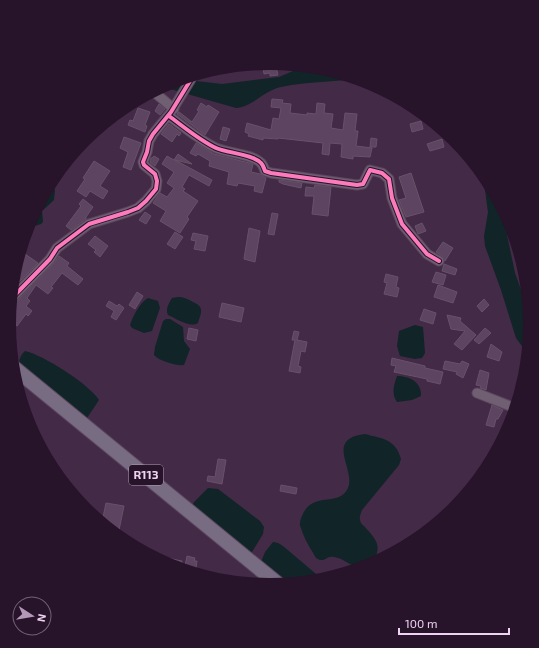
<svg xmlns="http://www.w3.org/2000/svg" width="539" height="648" viewBox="0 0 539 648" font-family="'Exo 2',sans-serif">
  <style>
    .water { fill: #112427 }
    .building { fill: #5d4461; stroke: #67526a }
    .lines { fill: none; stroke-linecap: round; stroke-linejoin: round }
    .street-casing { stroke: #5c465f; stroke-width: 11 }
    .primary-casing { stroke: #5c465f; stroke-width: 16 }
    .street { stroke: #705e72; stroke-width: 9 }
    .primary { stroke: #786c82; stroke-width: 14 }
    .cycleway-casing { stroke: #27132a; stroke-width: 6 }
    .cycleway { stroke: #fd7abc; stroke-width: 4 }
    .labels { text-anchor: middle; stroke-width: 3; stroke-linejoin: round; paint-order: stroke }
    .shield { fill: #27132a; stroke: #b399b7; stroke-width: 1 }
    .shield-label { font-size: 12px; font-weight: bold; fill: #efd3f3 }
  </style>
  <rect width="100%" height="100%" fill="#432a47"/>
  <g class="water">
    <path d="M296,66L321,69L356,79C331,82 305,82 281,87C263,91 254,106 236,108L163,87L170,83L189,78L196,81L222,84L279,77L293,71Z"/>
    <path d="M476,167L486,179L502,211L515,273L528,309L530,324L527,351L524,349L516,338L501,290L485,246L484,236L488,212L485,190Z"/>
    <path d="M51,183L55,190L54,200L42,211L43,222L41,224L35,226L30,223Z"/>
    <path d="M178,297C184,297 188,299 193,302C205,307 201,313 198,323C190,328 177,319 168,315C165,309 169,303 172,298Z"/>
    <path d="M148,298L158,301L160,308L152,331L144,333L132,328L130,325C133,316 140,302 148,298Z"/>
    <path d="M166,319H170L183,327L184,341L190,349L184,365C176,366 159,361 154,355L155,347L163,321Z"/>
    <path d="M415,325L423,327L425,353L422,358L415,359L400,356L397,346L399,331Z"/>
    <path d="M25,351C43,355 89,384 99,400L85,421L19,369C19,362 19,356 25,351Z"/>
    <path d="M397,376C409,376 422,382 421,396L412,400L397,402C391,393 394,385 397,376Z"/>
    <path d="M365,434C382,439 395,438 401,459L399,465L362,510C361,513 359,517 360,519C360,523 363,525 365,527C377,541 382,545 373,563L359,568C351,566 343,558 334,557C325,555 326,564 316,558C311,549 304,539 301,528C299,525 300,520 302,516C312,490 339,508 348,488C356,469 324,439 365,434Z"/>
    <path d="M208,488L218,489L260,521L264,527L263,534L252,552L247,554L191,508L194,502Z"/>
    <path d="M273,542L278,543L283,546L322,579L284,583L261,562L265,552Z"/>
  </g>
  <g class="building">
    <path d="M276,66L278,75L270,76V73L264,74L263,68Z"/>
    <path d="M272,99L283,100L282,103L291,104L290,113L307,115V113L316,114L317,103L325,104L324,113L333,114L331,128L343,130L345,113L357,114L355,131H358L356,146L372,148L370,157L353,156V159L341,157L342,144L330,143L329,155L322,154L323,143L278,138V139L263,138V140L248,136L249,134L245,132L247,123L271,130L273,118L279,119L281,108L271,107Z"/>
    <path d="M201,103L207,107L208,105L219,112L205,135L177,114L179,112L192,122L199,111L197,110Z"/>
    <path d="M159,104L165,109L160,115L155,111Z"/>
    <path d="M138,108L150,112L145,125L147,126L145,132L128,125L130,120L133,121Z"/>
    <path d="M421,121L423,129L412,132L410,124Z"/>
    <path d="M169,124L181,133L179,136L177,134L172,142L161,134Z"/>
    <path d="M223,127L230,129L226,141L220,139Z"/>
    <path d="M124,137L141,143L131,170L123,167L128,152L120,148Z"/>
    <path d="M371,138L377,139L376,147H370Z"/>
    <path d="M442,139L444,147L430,151L427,144Z"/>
    <path d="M196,143L214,154L253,164L251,172L260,174L266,178L262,193L254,191L255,186L238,183L237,186L227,184L229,172L209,166L210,161L198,154L196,156L190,153Z"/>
    <path d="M178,154L192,164L175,160L212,180L209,186L189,175L182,187L185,189L183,191L198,201L187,217L189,219L180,233L160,221L166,211L153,203L160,193L167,197L174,188L167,183L174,172L162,164L167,156L174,160Z"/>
    <path d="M154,156L159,159L155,166L150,162L151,158H152Z"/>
    <path d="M94,161L110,171L100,186L108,191L103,199L90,191L86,197L77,191L85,179L83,178Z"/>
    <path d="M411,173L424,212L406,217L399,200L406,198L399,177Z"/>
    <path d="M279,180L302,183L301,188L283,184L279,182Z"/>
    <path d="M315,185L331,187L328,216L312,214L314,196H305L306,187L314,188Z"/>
    <path d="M83,199L93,207L86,217V219L71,230L66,226L81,206L79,204Z"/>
    <path d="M145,212L151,216L146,224L139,220Z"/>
    <path d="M272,213L278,214L274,235L268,234Z"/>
    <path d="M422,223L426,231L418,234L415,226Z"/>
    <path d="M249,228L260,231L255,262L244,259Z"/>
    <path d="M175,232L183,237L175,249L167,244Z"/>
    <path d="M193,233L208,236L205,251L194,249L196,241L191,240Z"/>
    <path d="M95,236L108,246L100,257L94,252L96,250L88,244Z"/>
    <path d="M443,242L453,248L445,261L442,256L436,252Z"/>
    <path d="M25,254L38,263L12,289L14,273L20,255L22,257Z"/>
    <path d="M59,256L69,263L67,266L83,279L78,285L62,273L51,287L53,288L48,294L36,285L27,298L30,301L26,306L32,311L28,316L26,314L17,326L9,320L11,305L15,303L54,263Z"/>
    <path d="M444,264L457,269L455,275L442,271Z"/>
    <path d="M436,272L446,275L443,285L432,282Z"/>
    <path d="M386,274L398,277L396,287L399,288L397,297L384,294L387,283L384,282Z"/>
    <path d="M438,285L457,292L453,303L434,297Z"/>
    <path d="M137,292L143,296L135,309L129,305Z"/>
    <path d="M484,299L489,305L482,312L477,306Z"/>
    <path d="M109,301L117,306L119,304L124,308L116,320L111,317L114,311L106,306Z"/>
    <path d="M222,303L244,308L241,322L219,317Z"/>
    <path d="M424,309L436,313L433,324L420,320Z"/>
    <path d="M447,315L461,318L460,321L476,335L462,350L454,344L465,331L451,329Z"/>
    <path d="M189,328L198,330L196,341L187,339Z"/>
    <path d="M485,328L491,333L479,344L474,340Z"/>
    <path d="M294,331L299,332L297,340L307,342L305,352L301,351L298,366L301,367L300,373L289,371L295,340H292Z"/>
    <path d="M491,344L502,352L499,361L487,357Z"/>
    <path d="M392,358L425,366V368L443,372L440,384L427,381V379L394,372L396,366L391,365Z"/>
    <path d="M445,361L460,364L462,361L469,364L463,378L456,374L457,372L443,369Z"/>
    <path d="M480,370L489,373L486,390L480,388L481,386L476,385Z"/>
    <path d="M492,405L503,410L498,419H496L494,427L486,425Z"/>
    <path d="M218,459L226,460L222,484L207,481L208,476L215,477Z"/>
    <path d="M281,485L297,488L296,494L280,491Z"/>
    <path d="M106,503L124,506L118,535L102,522Z"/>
    <path d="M157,556L182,561L181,568L170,565L156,557Z"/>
    <path d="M187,556L195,558L194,561H197L196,568L185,566Z"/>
  </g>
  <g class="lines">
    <defs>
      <g id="street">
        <path d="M154,92L174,109"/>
        <path d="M169,116C184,127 199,140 216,148C227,153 253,154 261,163C263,165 264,168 265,171L271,173L357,185L363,184L370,170L382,173L389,179L392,198L402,224L427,254L439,261"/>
        <path d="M11,299L50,259L57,248L89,224L128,212L138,208L146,201L156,189L157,181L155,174L144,165L143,162L147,152L149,141L153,134L171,112L193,76"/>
        <path d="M477,393L515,408"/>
      </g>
      <path id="primary" d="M13,367L278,584"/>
    </defs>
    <use href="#street" class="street-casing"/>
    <use href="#primary" class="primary-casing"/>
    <use href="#street" class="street"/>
    <use href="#primary" class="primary"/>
    <defs>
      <g id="cycleway">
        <path d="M169,116C184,127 199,140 216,148C227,153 253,154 261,163C263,165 264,168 265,171L271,173L357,185L363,184L370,170L382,173L389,179L392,198L402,224L427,254L439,261"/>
        <path d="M11,299L50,259L57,248L89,224L128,212L138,208L146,201L156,189L157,181L155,174L144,165L143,162L147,152L149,141L153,134L171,112L193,76"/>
      </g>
    </defs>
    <use href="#cycleway" class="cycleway-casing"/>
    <use href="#cycleway" class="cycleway"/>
  </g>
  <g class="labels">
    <rect class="shield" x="129" y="465" width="34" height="20" rx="3"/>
    <g class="shield-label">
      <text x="146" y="479">R113</text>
    </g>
  </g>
  <path d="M0 0H539V648H0ZM269 70H270A253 253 0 0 1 523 323V325A253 253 0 0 1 270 578H269A253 253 0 0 1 16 325V323A253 253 0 0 1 269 70Z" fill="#27132a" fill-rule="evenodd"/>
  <g transform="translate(32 616) rotate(102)"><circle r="19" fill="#27132a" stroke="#77607a"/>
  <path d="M0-3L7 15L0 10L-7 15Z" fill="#b398b7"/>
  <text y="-6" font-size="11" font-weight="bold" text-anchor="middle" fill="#efd3f3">N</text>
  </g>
  <path d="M399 628v6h110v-6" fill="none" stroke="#efd3f3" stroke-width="2"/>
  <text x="405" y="628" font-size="12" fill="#efd3f3" stroke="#27132a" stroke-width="3" paint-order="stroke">100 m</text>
</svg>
